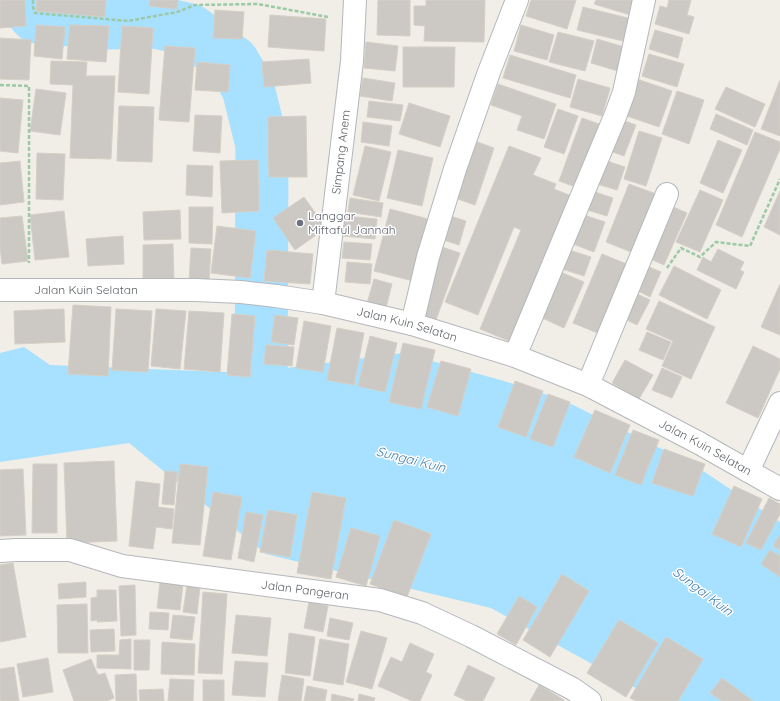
<svg xmlns="http://www.w3.org/2000/svg" width="780" height="701" viewBox="0 0 780 701" font-family="Quicksand,sans-serif">
  <style>
    .water { fill: #a8e0ff }
    .lines { fill: none; stroke-linecap: round; stroke-linejoin: round }
    .river { stroke: #a8e0ff; stroke-width: 53 }
    .building { fill: #ccc9c4; stroke: #d5cfc5 }
    .minor-casing { stroke: #b4b7bb; stroke-width: 24 }
    .tertiary-casing { stroke: #b4b7bb; stroke-width: 24 }
    .path { stroke: #9cc9a6; stroke-width: 2.5; stroke-dasharray: 4 2; stroke-linecap: butt }
    .minor { stroke: #fff; stroke-width: 22 }
    .tertiary { stroke: #fff; stroke-width: 22 }
    .worship-dot { fill: #6b7280; stroke: #fff; stroke-width: 1.5 }
    .labels { text-anchor: middle; stroke-width: 3; stroke-linejoin: round; paint-order: stroke }
    .street-label { font-size: 12px; fill: #5e6367; stroke: #fff }
    .worship-label { font-size: 12px; fill: #5b616d; stroke: #fff; text-anchor: start }
    .water-label { font-size: 13px; font-style: italic; fill: #3f7bab; stroke: #fff }
  </style>
  <rect width="100%" height="100%" fill="#f0eee7"/>
  <path class="water" d="M24,347L50,365L249,373L403,353L504,381L563,400L694,465L780,522V701H659L491,608L266,554L129,443L0,462V353Z"/>
  <g class="lines">
    <path class="river" d="M29,0L33,13L37,17L108,23L156,22L190,30L233,62L248,88L262,145L261,427"/>
  </g>
  <g class="building">
    <path d="M0,0H25L26,26L0,28Z"/>
    <path d="M37,0H106L105,17L36,11Z"/>
    <path d="M150,0H178L177,9L149,6Z"/>
    <path d="M378,0H410V36L377,35Z"/>
    <path d="M426,0H485L484,42L424,41L425,26L414,25V6H426Z"/>
    <path d="M531,0H576L567,29L526,16Z"/>
    <path d="M596,0H643L637,17L594,4Z"/>
    <path d="M669,0H691L687,15L694,17L689,34L655,24L660,6L667,8Z"/>
    <path d="M583,7L636,20L631,43L577,30Z"/>
    <path d="M215,10L244,12L242,39L213,38Z"/>
    <path d="M270,15L326,19L324,51L268,47Z"/>
    <path d="M36,25L65,27L62,59L34,56Z"/>
    <path d="M70,25L109,26L106,62L67,59Z"/>
    <path d="M521,25L554,35L547,60L514,51Z"/>
    <path d="M122,26L153,28L149,94L118,92Z"/>
    <path d="M655,30L683,38L678,58L649,49Z"/>
    <path d="M558,32L594,41L585,71L549,62Z"/>
    <path d="M0,38L31,40L29,80L0,79Z"/>
    <path d="M597,39L628,48L621,72L591,63Z"/>
    <path d="M366,42L398,46L395,71L364,68Z"/>
    <path d="M165,46L195,48L189,122L159,120Z"/>
    <path d="M403,47H455L454,87H403Z"/>
    <path d="M649,54L684,64L677,87L642,76Z"/>
    <path d="M510,55L576,75L570,98L503,78Z"/>
    <path d="M309,59L311,83L264,87L262,62Z"/>
    <path d="M51,61L87,62L86,76H115L111,159L70,158L73,85L50,84Z"/>
    <path d="M197,62L230,65L228,92L195,90Z"/>
    <path d="M363,78L395,83L392,101L360,96Z"/>
    <path d="M578,79L610,88L602,116L570,107Z"/>
    <path d="M637,79L672,91L659,127L624,115Z"/>
    <path d="M780,80V136L761,129Z"/>
    <path d="M498,84L556,104L544,139L517,130L522,116L491,105Z"/>
    <path d="M726,87L765,104L755,127L715,109Z"/>
    <path d="M36,89L66,93L60,135L30,131Z"/>
    <path d="M677,91L704,100L689,144L662,134Z"/>
    <path d="M0,98L23,100L18,153L0,151Z"/>
    <path d="M369,101L403,105L400,121L367,117Z"/>
    <path d="M409,103L450,116L440,147L399,134Z"/>
    <path d="M119,106L154,107L152,162L117,161Z"/>
    <path d="M558,109L578,116L564,154L544,147Z"/>
    <path d="M716,114L753,130L747,145L710,129Z"/>
    <path d="M195,115L222,116L220,153L193,151Z"/>
    <path d="M306,116L307,177H269L268,117Z"/>
    <path d="M582,118L605,126L582,189L559,181Z"/>
    <path d="M622,120L636,125L624,156L610,151Z"/>
    <path d="M363,122L392,126L389,146L361,142Z"/>
    <path d="M639,131L662,138L646,186L624,179Z"/>
    <path d="M755,132L780,142V149L742,237L716,225Z"/>
    <path d="M472,140L494,148L475,205L452,197Z"/>
    <path d="M718,140L742,150L723,193L700,183Z"/>
    <path d="M365,146L391,152L379,201L353,195Z"/>
    <path d="M509,146L541,158L533,175L556,184L554,189L574,197L514,343L480,329L521,230L514,227L478,315L445,302Z"/>
    <path d="M398,150L433,158L422,206L387,198Z"/>
    <path d="M37,153L65,154L63,200L36,199Z"/>
    <path d="M258,160L259,211L222,213L220,161Z"/>
    <path d="M604,160L625,167L617,190L597,184Z"/>
    <path d="M20,161L24,202L0,205V163Z"/>
    <path d="M187,165L213,166L212,197L186,195Z"/>
    <path d="M629,184L659,195L636,254L606,242Z"/>
    <path d="M700,190L723,200L700,252L676,242Z"/>
    <path d="M592,191L613,198L607,216L587,210Z"/>
    <path d="M780,191V235L764,227Z"/>
    <path d="M304,197L326,228L295,250L273,218Z"/>
    <path d="M350,198L383,203L381,217L348,212Z"/>
    <path d="M669,205L687,213L664,265L646,257Z"/>
    <path d="M189,207H213L212,244L189,243Z"/>
    <path d="M390,209L428,219L413,281L374,271Z"/>
    <path d="M180,210L181,239L144,240L143,212Z"/>
    <path d="M64,211L69,257L35,260L30,215Z"/>
    <path d="M444,214L466,221L459,245L437,238Z"/>
    <path d="M584,215L605,222L594,252L573,244Z"/>
    <path d="M22,216L28,261L2,264L0,247V218Z"/>
    <path d="M346,216L377,219L375,239L343,236Z"/>
    <path d="M217,226L256,231L250,278L211,273Z"/>
    <path d="M123,236L124,264L88,266L86,239Z"/>
    <path d="M344,242L372,244L370,260L342,258Z"/>
    <path d="M173,244L174,280L143,281V245Z"/>
    <path d="M442,247L460,253L436,320L418,314Z"/>
    <path d="M191,248L211,249L209,282L189,281Z"/>
    <path d="M718,249L744,262L740,270L744,272L736,289L697,270L703,257L711,262Z"/>
    <path d="M267,250L313,254L310,284L264,281Z"/>
    <path d="M569,250L591,257L584,276L562,269Z"/>
    <path d="M602,254L629,265L600,334L573,323Z"/>
    <path d="M347,262L372,264L370,284L345,282Z"/>
    <path d="M642,264L661,272L650,297L632,288Z"/>
    <path d="M674,266L721,290L707,319L659,295Z"/>
    <path d="M558,271L584,282L564,328L538,316Z"/>
    <path d="M374,279L392,284L385,312L366,307Z"/>
    <path d="M780,284V335L761,327Z"/>
    <path d="M633,292L650,300L637,325L621,317Z"/>
    <path d="M659,301L715,327L691,379L662,366L673,341L646,329Z"/>
    <path d="M73,305L111,307L108,376L68,374Z"/>
    <path d="M64,309L65,342L15,344L14,311Z"/>
    <path d="M116,309L152,311L148,372L112,370Z"/>
    <path d="M156,309L186,311L180,369L151,366Z"/>
    <path d="M189,311L224,313L220,372L184,369Z"/>
    <path d="M232,314L255,316L250,377L227,375Z"/>
    <path d="M275,315L298,318L294,345L271,342Z"/>
    <path d="M304,321L331,326L323,372L296,368Z"/>
    <path d="M337,328L364,333L354,385L327,380Z"/>
    <path d="M647,332L671,342L663,360L639,350Z"/>
    <path d="M370,336L397,343L385,392L358,386Z"/>
    <path d="M403,343L435,350L421,409L389,402Z"/>
    <path d="M266,345L294,347L292,366L264,364Z"/>
    <path d="M753,346L780,359V369L758,418L726,403Z"/>
    <path d="M625,360L653,375L639,399L612,383Z"/>
    <path d="M441,361L471,369L458,416L427,407Z"/>
    <path d="M662,368L682,377L672,398L652,390Z"/>
    <path d="M515,381L543,391L526,437L498,427Z"/>
    <path d="M548,394L570,402L553,447L530,439Z"/>
    <path d="M595,410L630,425L610,473L574,457Z"/>
    <path d="M633,430L659,440L641,485L615,475Z"/>
    <path d="M664,449L705,464L693,496L652,483Z"/>
    <path d="M114,461L117,541L67,543L64,463Z"/>
    <path d="M33,464H57V533H32Z"/>
    <path d="M180,464L208,467L200,545L172,543Z"/>
    <path d="M23,469L26,535L0,536V470Z"/>
    <path d="M165,471L177,472L174,505L162,504Z"/>
    <path d="M136,481L160,484L158,507L174,509L172,529L156,527L153,549L129,546Z"/>
    <path d="M734,486L762,499L741,547L712,534Z"/>
    <path d="M213,492L242,497L231,560L203,556Z"/>
    <path d="M312,492L346,498L331,579L297,573Z"/>
    <path d="M769,498L780,504V514L761,550L746,543Z"/>
    <path d="M268,510L297,515L290,557L260,552Z"/>
    <path d="M246,512L263,515L254,562L238,558Z"/>
    <path d="M394,520L431,534L407,597L370,584Z"/>
    <path d="M351,528L380,536L366,586L336,577Z"/>
    <path d="M780,535V550L773,546Z"/>
    <path d="M770,550L780,556V577L761,564Z"/>
    <path d="M13,563L26,637L0,642V565Z"/>
    <path d="M562,574L589,591L550,657L523,640Z"/>
    <path d="M86,582V597L59,599L58,584Z"/>
    <path d="M160,582L183,584L180,610L157,608Z"/>
    <path d="M135,585L136,635L121,636L119,586Z"/>
    <path d="M187,585L200,587L197,614L183,612Z"/>
    <path d="M97,590H116L117,621L97,622L98,620L91,621V598L97,597Z"/>
    <path d="M203,592L227,594L222,674L198,673Z"/>
    <path d="M519,596L537,607L516,645L497,634Z"/>
    <path d="M309,602L328,606L323,632L304,628Z"/>
    <path d="M87,604L88,653H58L57,605Z"/>
    <path d="M150,612L169,613L168,630L149,629Z"/>
    <path d="M173,615L195,617L192,640L170,638Z"/>
    <path d="M236,615L271,618L267,656L232,653Z"/>
    <path d="M330,618L353,623L349,640L327,636Z"/>
    <path d="M619,620L658,643L626,697L587,673Z"/>
    <path d="M114,629L115,651L91,652L90,630Z"/>
    <path d="M361,631L387,638L372,689L346,682Z"/>
    <path d="M289,633L315,637L310,676L285,673Z"/>
    <path d="M666,637L703,659L678,701H636L630,698Z"/>
    <path d="M131,639V669L97,668V655H119L120,640Z"/>
    <path d="M320,639L349,644L343,685L313,680Z"/>
    <path d="M134,640H150L149,670H134Z"/>
    <path d="M162,642L195,644L194,675L161,674Z"/>
    <path d="M410,643L434,654L426,672L432,675L420,701H412L378,686L391,657L402,662Z"/>
    <path d="M48,658L53,692L23,697L17,664Z"/>
    <path d="M91,659L98,675L105,673L114,698L107,701H74L63,670Z"/>
    <path d="M235,661L268,663L265,697L232,695Z"/>
    <path d="M468,665L495,678L483,701H467L454,695Z"/>
    <path d="M14,667L19,701H0V669Z"/>
    <path d="M136,674L137,701H116L115,675Z"/>
    <path d="M282,675L304,679L301,701H278Z"/>
    <path d="M722,678L753,701H722L710,693Z"/>
    <path d="M170,679L194,680L193,701H168Z"/>
    <rect x="203" y="680" width="21" height="21"/>
    <path d="M539,685L564,700L563,701H530Z"/>
    <path d="M307,686L327,690L325,701H304Z"/>
    <path d="M163,689L164,701H140L139,690Z"/>
    <path d="M332,694L354,699L353,701H331Z"/>
    <path d="M359,694L375,698L374,701H358Z"/>
  </g>
  <g class="lines">
    <defs>
      <g id="minor">
        <path id="s1" d="M276,296L323,303L412,324L515,356L588,385L699,443L780,489"/>
        <path d="M412,324L428,257L455,169L489,72L517,0"/>
        <path d="M515,356L616,114L624,92L644,0"/>
        <path d="M588,385L667,194"/>
        <path d="M748,471L780,403"/>
      </g>
      <g id="tertiary">
        <path id="s2" d="M0,290H196L241,292L276,296"/>
        <path id="s3" d="M323,303L352,61L355,0"/>
        <path id="s4" d="M0,551L16,550H70L122,566L380,600L422,613L471,636L573,689L590,701"/>
      </g>
    </defs>
    <use href="#minor" class="minor-casing"/>
    <use href="#tertiary" class="tertiary-casing"/>
    <g class="path">
      <path d="M33,0V7L35,13L128,21L177,12L195,5L258,4L328,17"/>
      <path d="M0,85L29,86V263"/>
      <path d="M667,268L681,248L700,257L716,242L750,246L780,179"/>
    </g>
    <use href="#minor" class="minor"/>
    <use href="#tertiary" class="tertiary"/>
  </g>
  <circle class="worship-dot" cx="300" cy="223" r="4"/>
  <g class="labels">
    <g class="street-label">
      <text dy="4" stroke="none"><textPath href="#s3" startOffset="152">Simpang Anem</textPath></text>
      <text dy="4" stroke="none"><textPath href="#s2" startOffset="86">Jalan Kuin Selatan</textPath></text>
      <text dy="4" stroke="none"><textPath href="#s1" startOffset="134">Jalan Kuin Selatan</textPath></text>
      <text dy="4" stroke="none"><textPath href="#s1" startOffset="458">Jalan Kuin Selatan</textPath></text>
      <text dy="4" stroke="none"><textPath href="#s4" startOffset="309">Jalan Pangeran</textPath></text>
    </g>
    <g class="worship-label">
      <text x="308" y="220">Langgar<tspan x="308" dy="14">Miftaful Jannah</tspan></text>
    </g>
    <g class="water-label">
      <text transform="translate(411 459) rotate(14)" y="5">Sungai Kuin</text>
      <text transform="translate(703 591) rotate(37)" y="5">Sungai Kuin</text>
    </g>
  </g>
</svg>
